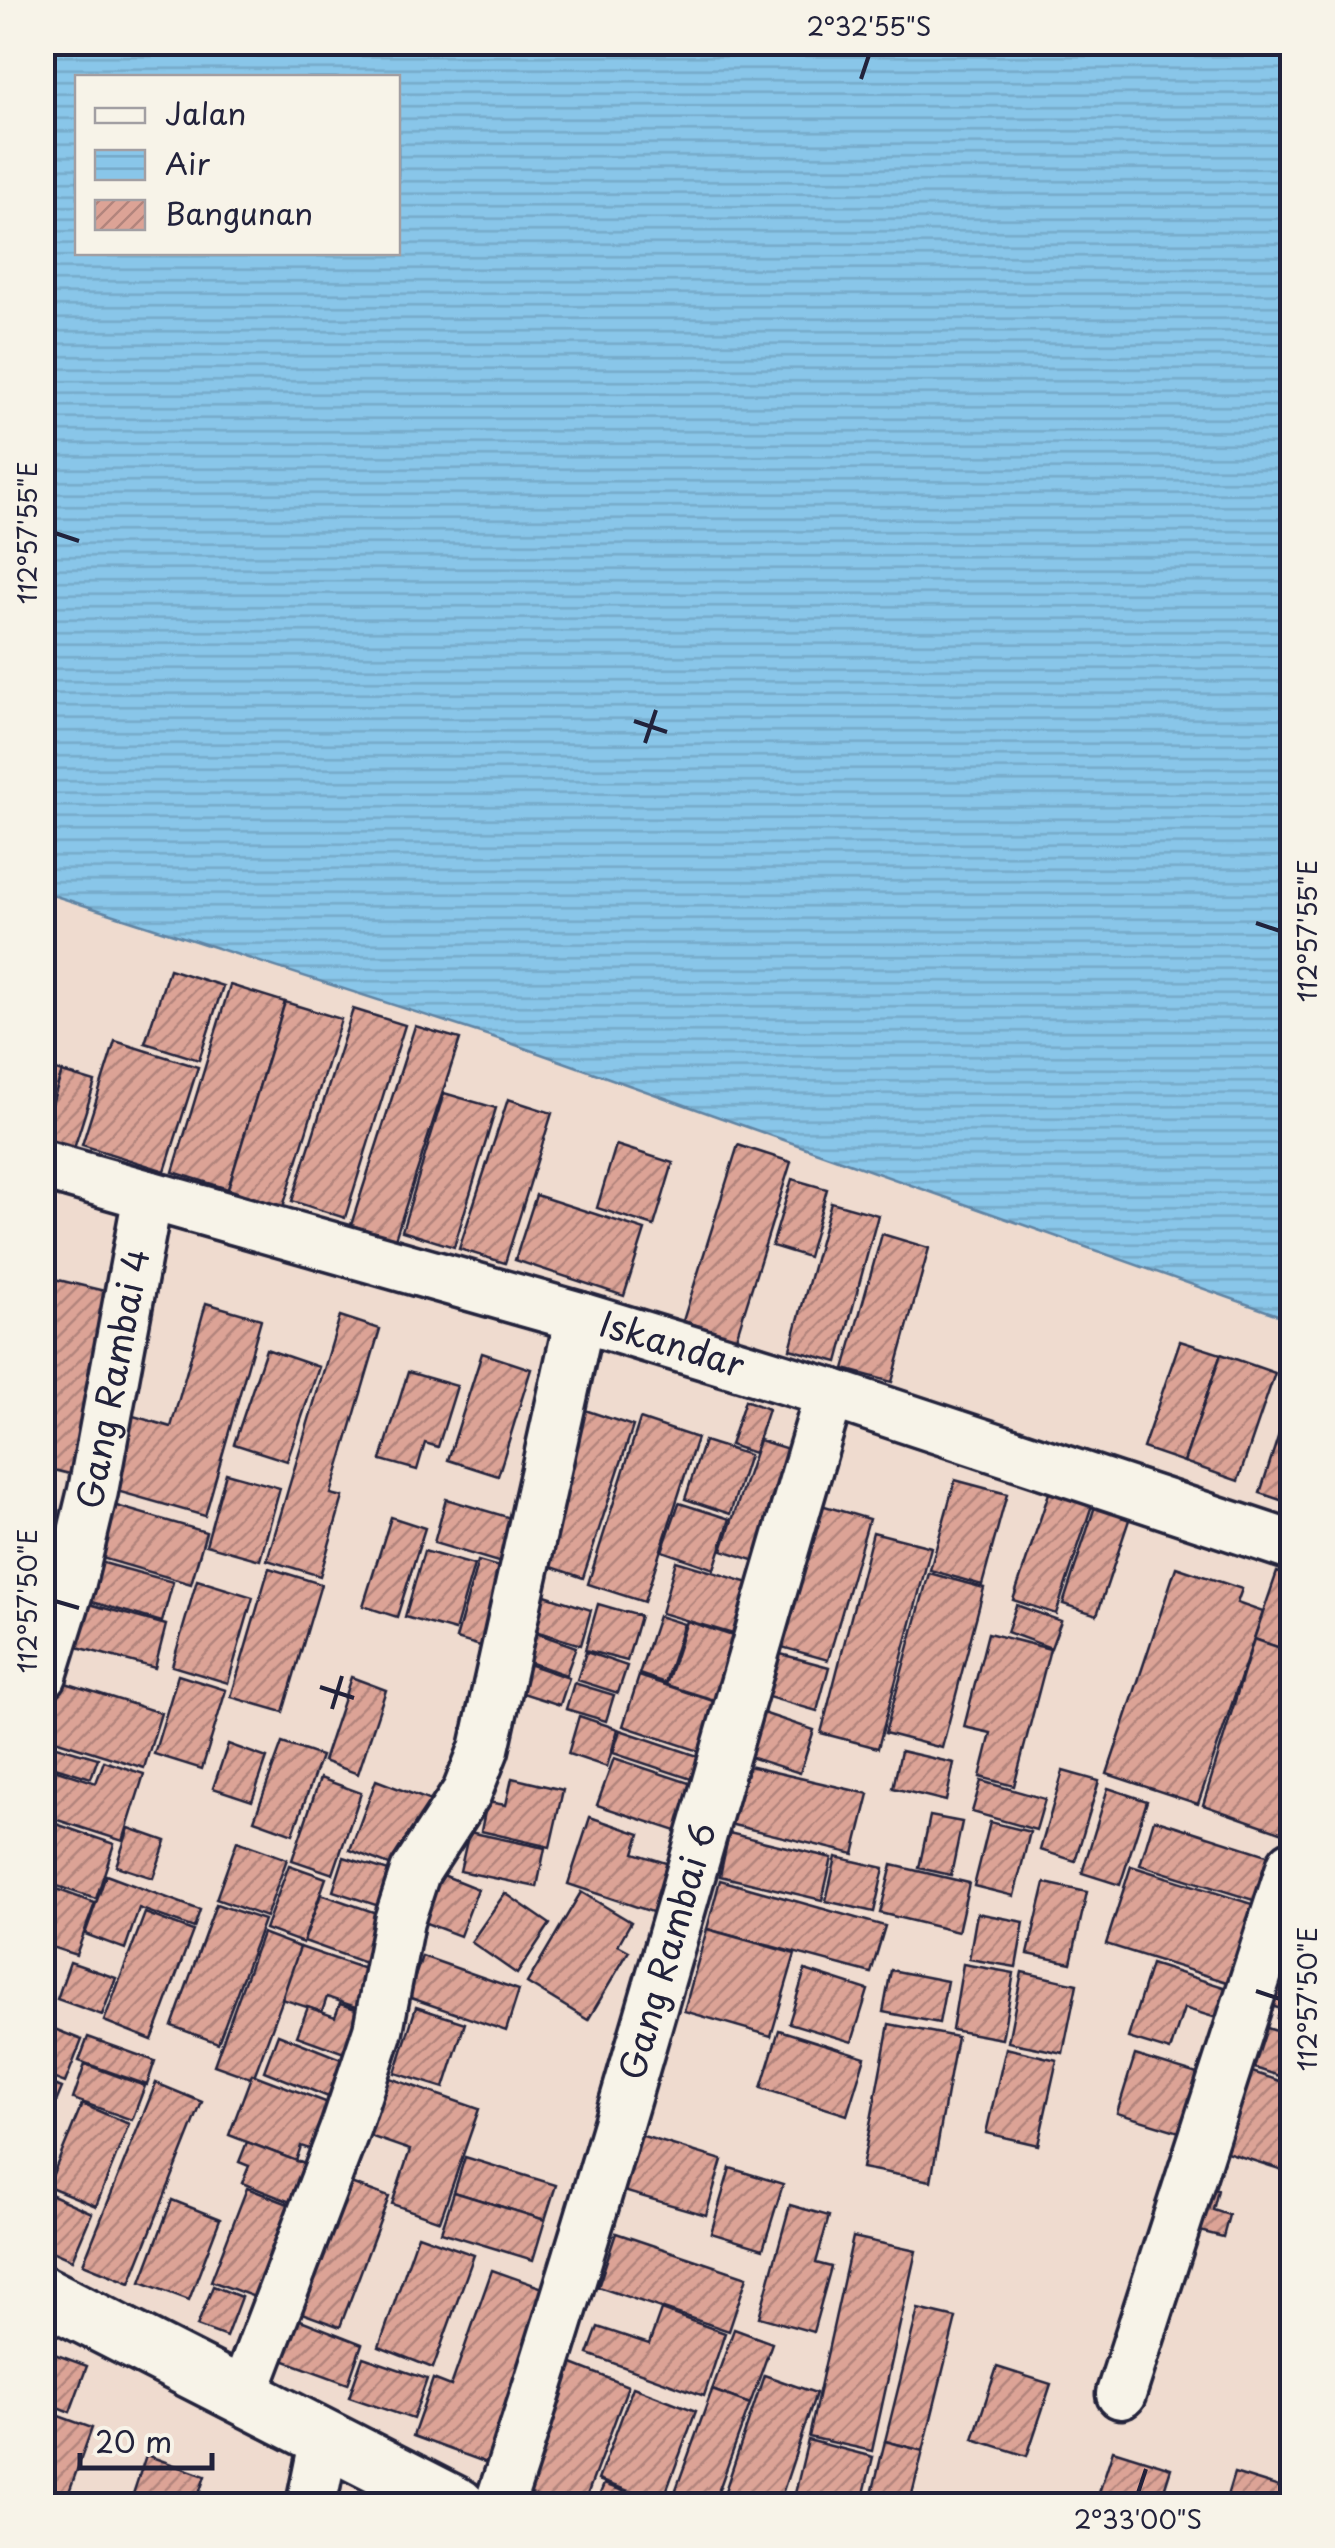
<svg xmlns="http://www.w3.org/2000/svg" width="1335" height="2548" viewBox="0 0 1335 2548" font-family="'Playpen Sans',sans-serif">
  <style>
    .water { fill: url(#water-rules); stroke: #6084a3; stroke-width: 2.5; fill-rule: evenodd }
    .building { fill: url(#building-hatch); stroke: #22223b; stroke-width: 2.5 }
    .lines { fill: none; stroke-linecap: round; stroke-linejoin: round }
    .street-casing { stroke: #22223b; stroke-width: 55 }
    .secondary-casing { stroke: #22223b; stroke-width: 62 }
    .street { stroke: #f7f3e8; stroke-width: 48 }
    .secondary { stroke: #f7f3e8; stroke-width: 55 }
    .ticks { fill: none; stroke: #22223b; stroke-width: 4 }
    .labels { text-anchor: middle; stroke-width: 9; stroke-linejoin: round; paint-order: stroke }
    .street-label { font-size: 35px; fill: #22223b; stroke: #f7f3e8 }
    .neatline { fill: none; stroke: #22223b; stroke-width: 4 }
    .ticks-label { font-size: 25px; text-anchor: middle; fill: #22223b }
  </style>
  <defs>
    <pattern id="water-rules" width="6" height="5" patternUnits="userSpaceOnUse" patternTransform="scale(2.5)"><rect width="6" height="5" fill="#89c6e9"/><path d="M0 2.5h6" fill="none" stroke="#76aac9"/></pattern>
    <pattern id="building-hatch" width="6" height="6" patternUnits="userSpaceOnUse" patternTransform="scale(2.5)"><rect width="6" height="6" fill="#dca396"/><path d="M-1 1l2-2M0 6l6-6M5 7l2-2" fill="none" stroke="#b2847c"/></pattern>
  </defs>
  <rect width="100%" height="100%" fill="#efdbcf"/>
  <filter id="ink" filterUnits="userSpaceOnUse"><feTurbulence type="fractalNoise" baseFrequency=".01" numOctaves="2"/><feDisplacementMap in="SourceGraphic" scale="20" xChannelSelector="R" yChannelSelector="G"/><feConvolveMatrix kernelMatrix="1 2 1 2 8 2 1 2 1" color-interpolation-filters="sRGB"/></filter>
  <g filter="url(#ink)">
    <path class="water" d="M43,42L1292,43V1320L493,1037L43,892ZM78,78H398V252H78Z"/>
    <g class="building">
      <path d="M169,969L223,986L199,1060L145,1043Z"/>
      <path d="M230,985L285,1002L228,1189L173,1172Z"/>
      <path d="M285,1002L341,1019L283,1207L228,1189Z"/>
      <path d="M353,1009L405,1025L345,1218L292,1201Z"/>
      <path d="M415,1026L460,1039L395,1239L351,1225Z"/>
      <path d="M115,1041L198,1067L165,1171L82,1145Z"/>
      <path d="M42,1065L62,1072L42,1135Z"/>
      <path d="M62,1072L95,1082L72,1155L42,1146V1135Z"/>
      <path d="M444,1093L496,1108L454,1247L402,1231Z"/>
      <path d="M508,1099L552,1113L505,1263L459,1249Z"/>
      <path d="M616,1145L673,1163L654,1226L597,1208Z"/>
      <path d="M738,1145L791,1162L736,1338L683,1321Z"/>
      <path d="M792,1179L827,1189L808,1257L772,1246Z"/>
      <path d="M536,1195L645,1230L624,1296L515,1260Z"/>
      <path d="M831,1202L878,1215L838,1362L790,1349Z"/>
      <path d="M882,1234L929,1248L892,1382L844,1369Z"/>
      <path d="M42,1276L121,1295L78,1476L42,1467Z"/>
      <path d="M206,1303L261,1319L205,1516L99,1486L120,1412L171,1427Z"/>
      <path d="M340,1316L380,1329L331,1494L343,1497L320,1576L267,1560Z"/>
      <path d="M1180,1341L1221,1354L1184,1462L1143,1448Z"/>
      <path d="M266,1349L319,1367L287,1461L234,1444Z"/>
      <path d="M482,1353L531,1369L498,1476L448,1460Z"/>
      <path d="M1221,1354L1275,1373L1238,1481L1184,1462Z"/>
      <path d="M408,1372L457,1386L438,1447L425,1443L417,1470L381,1460Z"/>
      <path d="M745,1400L768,1409L754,1453L730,1445Z"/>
      <path d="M1289,1403L1292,1404V1504L1260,1493Z"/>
      <path d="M582,1409L633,1426L583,1578L532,1560Z"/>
      <path d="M640,1419L697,1438L644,1602L588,1584Z"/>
      <path d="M759,1440L798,1452L762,1563L722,1550Z"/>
      <path d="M704,1441L749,1455L730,1514L685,1499Z"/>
      <path d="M226,1473L280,1488L260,1560L206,1545Z"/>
      <path d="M955,1480L1007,1494L982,1585L930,1570Z"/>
      <path d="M1050,1490L1092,1505L1056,1614L1013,1600Z"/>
      <path d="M446,1499L531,1524L518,1568L434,1543Z"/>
      <path d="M1097,1500L1132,1511L1097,1615L1063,1604Z"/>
      <path d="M103,1502L206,1532L191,1584L88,1554Z"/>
      <path d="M811,1502L869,1519L828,1660L771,1644Z"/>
      <path d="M679,1503L730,1519L714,1569L662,1551Z"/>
      <path d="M391,1517L425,1528L397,1617L363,1606Z"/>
      <path d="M873,1532L931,1547L878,1748L821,1733Z"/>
      <path d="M424,1551L474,1565L455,1631L405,1617Z"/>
      <path d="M478,1561L517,1572L494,1650L456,1639Z"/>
      <path d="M676,1561L756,1585L740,1636L661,1613Z"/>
      <path d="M100,1562L173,1582L162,1622L89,1601Z"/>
      <path d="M1176,1567L1242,1589L1237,1603L1263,1612L1198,1804L1107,1774Z"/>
      <path d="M269,1568L321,1584L283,1712L231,1697Z"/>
      <path d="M1277,1572L1292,1577V1652L1254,1639Z"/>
      <path d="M929,1573L984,1588L942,1748L885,1733Z"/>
      <path d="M197,1580L253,1597L228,1683L172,1666Z"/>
      <path d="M536,1592L591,1610L581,1645L525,1628Z"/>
      <path d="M82,1602L166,1625L155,1668L70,1645Z"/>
      <path d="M598,1604L640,1616L627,1661L585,1650Z"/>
      <path d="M1016,1605L1061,1621L1051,1648L1007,1632Z"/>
      <path d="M658,1616L684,1624L665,1683L639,1674Z"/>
      <path d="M687,1621L742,1639L721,1702L666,1685Z"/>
      <path d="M536,1633L576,1647L566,1675L526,1661Z"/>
      <path d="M988,1633L1050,1649L1014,1786L980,1777L991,1733L964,1727Z"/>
      <path d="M1254,1639L1292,1652V1836L1203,1805Z"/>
      <path d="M586,1652L627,1666L618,1693L577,1680Z"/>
      <path d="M773,1652L829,1667L817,1711L761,1695Z"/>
      <path d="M522,1662L569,1678L560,1705L513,1690Z"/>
      <path d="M178,1675L226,1690L202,1769L154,1754Z"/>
      <path d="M639,1676L716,1702L699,1751L623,1726Z"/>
      <path d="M351,1677L386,1690L358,1774L323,1761Z"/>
      <path d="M53,1679L161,1713L144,1768L42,1736V1713Z"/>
      <path d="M574,1683L614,1695L606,1721L566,1709Z"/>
      <path d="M757,1711L814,1730L800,1773L743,1755Z"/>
      <path d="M579,1716L618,1729L607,1767L568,1754Z"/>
      <path d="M620,1730L713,1761L706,1784L613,1753Z"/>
      <path d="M42,1742L98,1758L91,1778L42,1763Z"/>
      <path d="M282,1743L321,1756L293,1834L254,1820Z"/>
      <path d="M228,1744L267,1758L252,1801L213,1788Z"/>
      <path d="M901,1751L954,1763L946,1801L893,1788Z"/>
      <path d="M614,1758L704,1788L688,1835L597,1805Z"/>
      <path d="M104,1761L144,1774L123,1841L42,1815V1765L96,1783Z"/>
      <path d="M744,1765L869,1794L854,1854L729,1824Z"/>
      <path d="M1063,1771L1099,1781L1075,1861L1040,1850Z"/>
      <path d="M320,1778L361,1793L333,1874L292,1860Z"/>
      <path d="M512,1778L563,1790L550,1847L481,1831L487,1802L506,1805Z"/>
      <path d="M376,1780L436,1803L410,1873L350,1850Z"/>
      <path d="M981,1781L1045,1799L1036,1830L972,1812Z"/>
      <path d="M1108,1788L1147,1801L1120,1885L1082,1873Z"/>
      <path d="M930,1816L962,1822L951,1875L919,1868Z"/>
      <path d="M590,1817L640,1834L634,1853L682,1868L667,1917L568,1884Z"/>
      <path d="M42,1819L114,1844L96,1899L42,1881Z"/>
      <path d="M1154,1819L1280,1859L1266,1904L1140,1865Z"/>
      <path d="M990,1822L1030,1832L1014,1896L974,1886Z"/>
      <path d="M129,1828L166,1841L153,1878L116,1866Z"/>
      <path d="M469,1832L545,1848L537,1887L460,1871Z"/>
      <path d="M729,1833L832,1858L822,1900L720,1876Z"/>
      <path d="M237,1841L287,1859L266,1917L216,1899Z"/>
      <path d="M344,1857L408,1877L397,1912L333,1891Z"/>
      <path d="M836,1857L884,1868L874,1912L826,1901Z"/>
      <path d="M289,1865L326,1878L303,1943L265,1929Z"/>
      <path d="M892,1865L969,1883L958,1932L880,1913Z"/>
      <path d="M1131,1866L1274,1911L1249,1989L1106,1944Z"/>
      <path d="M428,1869L478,1889L460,1936L410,1917Z"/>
      <path d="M106,1875L200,1910L194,1928L139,1908L125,1949L85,1934Z"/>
      <path d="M720,1880L885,1926L871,1973L707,1929Z"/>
      <path d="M1045,1883L1087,1892L1071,1963L1028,1954Z"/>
      <path d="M42,1884L95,1903L76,1955L42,1944Z"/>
      <path d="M581,1892L631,1922L618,1945L629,1951L588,2020L527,1983Z"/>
      <path d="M505,1893L550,1924L517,1974L471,1942Z"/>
      <path d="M321,1894L388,1917L371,1965L304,1941Z"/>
      <path d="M216,1904L264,1920L218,2043L172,2026Z"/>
      <path d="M145,1913L193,1931L152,2040L104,2021Z"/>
      <path d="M977,1913L1024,1922L1016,1967L969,1959Z"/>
      <path d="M707,1929L795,1954L771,2036L684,2011Z"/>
      <path d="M262,1933L302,1948L253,2079L214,2065Z"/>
      <path d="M300,1947L383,1975L370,2012L327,1997L322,2012L282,1999Z"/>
      <path d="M422,1956L519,1990L506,2031L408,1997Z"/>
      <path d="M70,1962L116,1978L102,2015L57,1999Z"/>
      <path d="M1275,1963L1292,1969V2024L1277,2018L1281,2009L1262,2003Z"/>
      <path d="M963,1964L1014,1973L1002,2039L952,2030Z"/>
      <path d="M1151,1964L1246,1994L1236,2024L1184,2008L1170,2051L1128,2038Z"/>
      <path d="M805,1970L868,1990L852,2042L789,2023Z"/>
      <path d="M891,1970L947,1981L939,2023L883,2012Z"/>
      <path d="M1022,1972L1077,1984L1063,2053L1008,2042Z"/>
      <path d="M340,2004L368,2013L361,2059L297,2036L308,2007L335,2017Z"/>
      <path d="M416,2007L465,2023L444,2088L395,2073Z"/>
      <path d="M42,2024L82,2040L65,2083L42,2074Z"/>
      <path d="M889,2024L957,2037L931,2181L862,2168Z"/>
      <path d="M1258,2025L1292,2036V2080L1245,2065Z"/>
      <path d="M779,2030L865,2057L847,2115L761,2088Z"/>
      <path d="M278,2034L356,2065L341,2102L264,2071Z"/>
      <path d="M88,2037L155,2061L147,2085L79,2061Z"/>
      <path d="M1006,2048L1057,2060L1038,2145L986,2133Z"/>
      <path d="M1135,2055L1217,2080L1199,2138L1117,2113Z"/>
      <path d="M85,2064L145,2086L132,2120L73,2099Z"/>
      <path d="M1240,2068L1292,2085V2173L1214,2148Z"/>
      <path d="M252,2074L344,2109L327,2155L301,2146L296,2161L229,2135Z"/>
      <path d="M384,2076L479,2109L440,2221L392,2204L410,2150L364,2134Z"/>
      <path d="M42,2080L62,2088L42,2136Z"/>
      <path d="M156,2083L202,2102L130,2283L83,2264Z"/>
      <path d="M82,2104L129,2124L96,2206L48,2186Z"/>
      <path d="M630,2132L722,2160L706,2215L613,2188Z"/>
      <path d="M247,2142L318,2169L303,2207L242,2183L249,2166L239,2162Z"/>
      <path d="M465,2157L556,2185L545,2220L454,2192Z"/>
      <path d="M730,2168L783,2184L763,2249L711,2233Z"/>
      <path d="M337,2178L389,2197L340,2327L288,2308Z"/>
      <path d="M1199,2185L1218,2190L1213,2210L1229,2215L1223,2237L1188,2228Z"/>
      <path d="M247,2188L296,2207L260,2299L211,2281Z"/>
      <path d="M43,2191L92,2213L72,2260L42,2247Z"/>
      <path d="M454,2192L545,2220L533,2260L441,2232Z"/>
      <path d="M172,2200L220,2219L189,2300L141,2282Z"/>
      <path d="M790,2205L829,2216L816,2263L831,2267L813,2332L759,2317Z"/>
      <path d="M616,2233L747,2277L729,2331L598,2287Z"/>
      <path d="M418,2235L474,2255L433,2368L379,2347Z"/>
      <path d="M853,2237L916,2251L872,2451L809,2437Z"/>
      <path d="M492,2270L560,2294L498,2467L413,2436L433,2379L451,2386Z"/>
      <path d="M213,2286L241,2297L226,2337L197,2326Z"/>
      <path d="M918,2309L956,2318L923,2451L885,2441Z"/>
      <path d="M661,2310L725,2333L704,2396L588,2354L598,2327L649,2344Z"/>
      <path d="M293,2317L362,2344L348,2384L277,2358Z"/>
      <path d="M734,2329L772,2343L750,2404L712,2390Z"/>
      <path d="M49,2352L87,2366L70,2412L42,2401V2368Z"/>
      <path d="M363,2357L427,2379L413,2419L349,2397Z"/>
      <path d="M560,2359L628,2386L583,2506H561L511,2486Z"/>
      <path d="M997,2367L1051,2384L1027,2456L973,2439Z"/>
      <path d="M764,2375L816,2393L778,2506H720Z"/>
      <path d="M633,2387L696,2411L662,2503L598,2480Z"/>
      <path d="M712,2390L750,2404L713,2506H670Z"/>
      <path d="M42,2410L92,2428L64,2506H42Z"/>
      <path d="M808,2440L873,2457L861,2506H792Z"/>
      <path d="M885,2441L923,2451L909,2506H869Z"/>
      <path d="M1113,2450L1171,2468L1159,2506H1106L1096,2502Z"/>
      <path d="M146,2455L205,2476L195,2506L183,2503V2506H129Z"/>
      <path d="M1234,2473L1286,2489L1281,2506H1224Z"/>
      <path d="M604,2484L661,2505L595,2506Z"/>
    </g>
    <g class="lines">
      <defs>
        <g id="street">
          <path id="s1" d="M42,1165L580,1317L830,1393L1292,1546"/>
          <path id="s2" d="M42,1675L71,1582L93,1491L148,1195"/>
          <path d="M1121,2394L1292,1865"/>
          <path d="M243,2396L346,2126L378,2030L399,1921L415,1872L467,1792L484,1749L580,1317"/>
          <path d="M311,2506L325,2437"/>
          <path id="s3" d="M499,2506C621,2138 719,1764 830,1393"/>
        </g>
        <path id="secondary" d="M42,2294L458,2506"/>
      </defs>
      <use href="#street" class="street-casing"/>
      <use href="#secondary" class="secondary-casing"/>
      <use href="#street" class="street"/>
      <use href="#secondary" class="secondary"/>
    </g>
  </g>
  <path class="ticks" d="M861,79L869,55M55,533L79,541M634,721L667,732M645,743L656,710M1256,923L1280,931M55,1601L79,1608M320,1687L354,1698M332,1709L342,1676M1256,1991L1280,1999M1138,2493L1146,2469"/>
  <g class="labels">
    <g class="street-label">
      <text dy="12" stroke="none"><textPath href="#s1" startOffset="655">Iskandar</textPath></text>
      <text dy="12" stroke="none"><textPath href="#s2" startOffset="305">Gang Rambai 4</textPath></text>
      <text dy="12" stroke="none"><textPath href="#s3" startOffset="580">Gang Rambai 6</textPath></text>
    </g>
  </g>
  <rect width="1335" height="2548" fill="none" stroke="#f7f3e8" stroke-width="110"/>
  <rect x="75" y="75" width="325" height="180" fill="#f7f3e8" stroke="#a29fa3" stroke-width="2.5"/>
  <rect x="95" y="108" width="50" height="15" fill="#f7f3e8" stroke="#a29fa3" stroke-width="2.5"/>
  <text x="165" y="125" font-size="30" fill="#22223b">Jalan</text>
  <rect x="95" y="150" width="50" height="30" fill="url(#water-rules)" stroke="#a29fa3" stroke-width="2.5"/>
  <text x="165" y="175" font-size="30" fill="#22223b">Air</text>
  <rect x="95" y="200" width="50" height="30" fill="url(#building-hatch)" stroke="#a29fa3" stroke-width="2.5"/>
  <text x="165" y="225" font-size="30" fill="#22223b">Bangunan</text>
  <path d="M80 2453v15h132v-15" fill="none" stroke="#22223b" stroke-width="5"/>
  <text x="95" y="2453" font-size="30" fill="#22223b" stroke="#f7f3e8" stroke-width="8" paint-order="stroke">20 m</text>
  <rect x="55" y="55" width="1225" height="2438" class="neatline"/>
  <g class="ticks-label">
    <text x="869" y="36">2°32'55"S</text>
    <text transform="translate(28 533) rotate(-90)" y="9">112°57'55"E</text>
    <text transform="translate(1308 931) rotate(-90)" y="9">112°57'55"E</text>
    <text transform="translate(28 1601) rotate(-90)" y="9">112°57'50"E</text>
    <text transform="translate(1308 1999) rotate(-90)" y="9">112°57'50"E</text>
    <text x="1138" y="2529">2°33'00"S</text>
  </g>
</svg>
